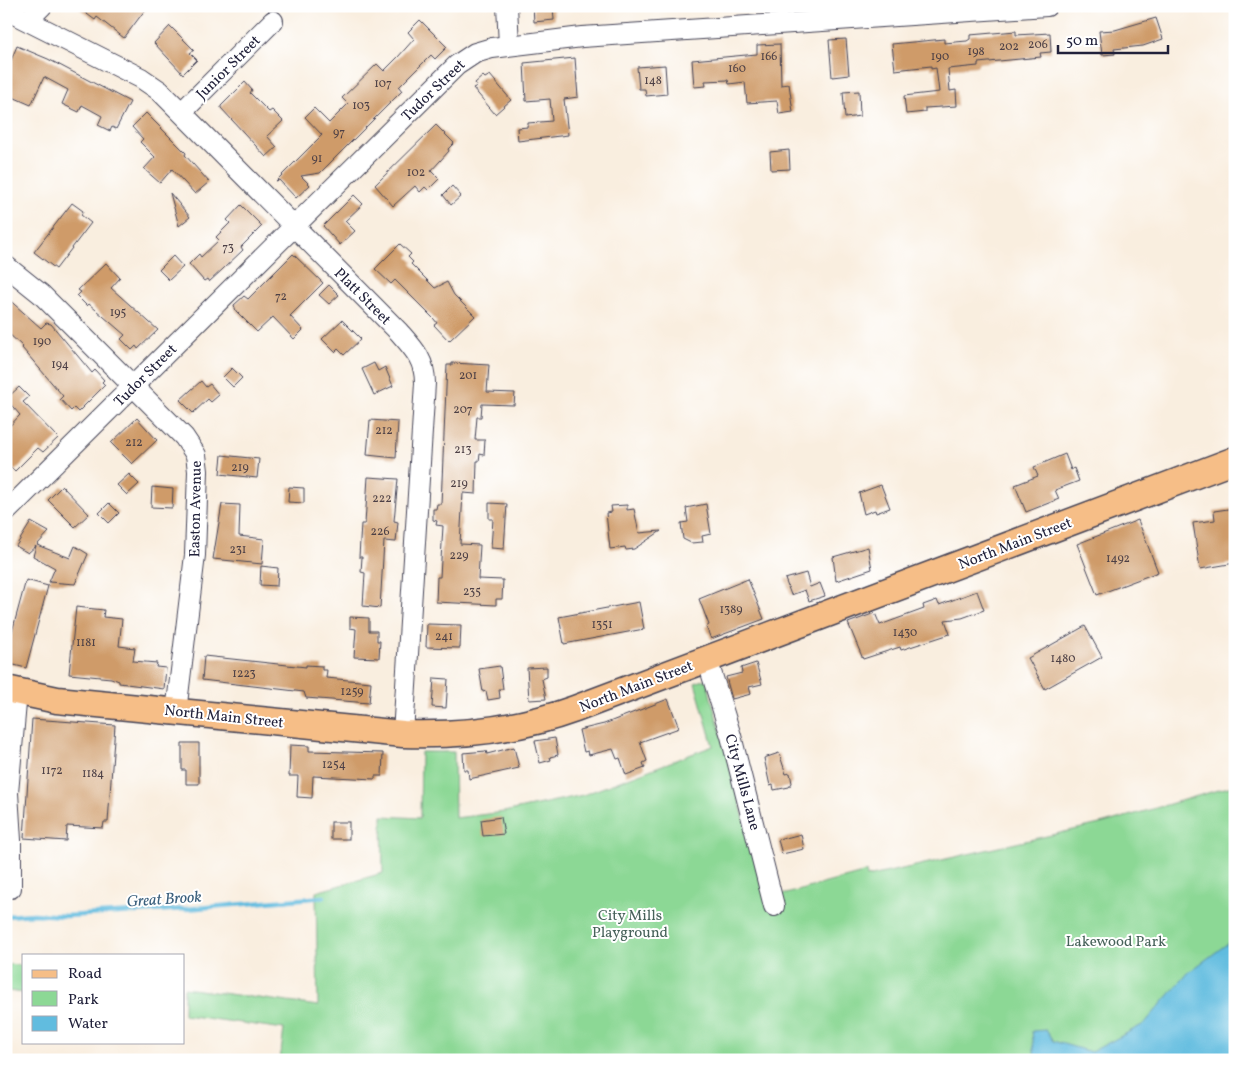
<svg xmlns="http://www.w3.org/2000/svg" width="1241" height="1066" viewBox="0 0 1241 1066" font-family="Vollkorn,serif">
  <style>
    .green { fill: #8cd895; stroke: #577d68 }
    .water { fill: #61bcdf; stroke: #426f8d }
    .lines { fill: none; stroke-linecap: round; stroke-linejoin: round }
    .stream { stroke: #61bcdf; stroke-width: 4.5 }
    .building { fill: #cf9b69 }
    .minor-casing { stroke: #424154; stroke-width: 22 }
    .major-casing { stroke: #424154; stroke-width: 29 }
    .minor { stroke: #fff; stroke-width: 20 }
    .major { stroke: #f6be87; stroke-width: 26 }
    .labels { text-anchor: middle; stroke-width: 4; stroke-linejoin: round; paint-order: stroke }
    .number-label { font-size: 12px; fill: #4d4046 }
    .street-label { font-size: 15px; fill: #22223b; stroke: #fff }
    .park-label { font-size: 15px; fill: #47625a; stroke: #fff }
    .water-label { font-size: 16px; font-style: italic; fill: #3b607d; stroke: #fff }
  </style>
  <rect width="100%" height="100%" fill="#fff"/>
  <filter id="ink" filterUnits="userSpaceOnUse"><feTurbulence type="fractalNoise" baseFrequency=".02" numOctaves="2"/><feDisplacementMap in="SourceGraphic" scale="10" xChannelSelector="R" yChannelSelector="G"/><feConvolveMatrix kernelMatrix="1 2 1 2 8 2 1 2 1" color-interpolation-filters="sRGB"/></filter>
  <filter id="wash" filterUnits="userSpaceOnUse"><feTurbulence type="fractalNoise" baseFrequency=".0096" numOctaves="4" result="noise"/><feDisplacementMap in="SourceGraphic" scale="20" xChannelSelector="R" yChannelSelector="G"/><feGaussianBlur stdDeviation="1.12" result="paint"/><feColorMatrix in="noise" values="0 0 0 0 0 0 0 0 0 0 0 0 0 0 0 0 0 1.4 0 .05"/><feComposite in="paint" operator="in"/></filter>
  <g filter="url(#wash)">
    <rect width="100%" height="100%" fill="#f9eedf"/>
    <g class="green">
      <path d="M706,679L765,896L786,894L866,872L867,877L1104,823L1232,786L1235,803V1060H280L284,1029L184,1015V988L318,1006L316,892L383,873L382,816L420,818L421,752H454L455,818L504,812L583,795L713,746L695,683Z"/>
      <path d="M9,964L24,966V993L8,991Z"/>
    </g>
    <path class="water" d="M1235,938V1060H1035L1032,1031L1046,1030L1053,1041L1091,1052L1144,1024L1189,972Z"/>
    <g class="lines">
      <path class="stream" d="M6,916L34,914L66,916L186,909L324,897"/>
    </g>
    <g id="blocks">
      <g class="building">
        <path d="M76,6H148L124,38L97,17L95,20Z"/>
        <path d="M533,6H553L554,20L534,22Z"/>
        <path d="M1156,18L1163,39L1143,46L1114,49L1115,54L1102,55L1099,31L1115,30Z"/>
        <path d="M420,20L447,47L435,59L431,55L399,87L402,91L320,173L301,176L310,185L296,198L279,180L276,181L322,135L305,117L314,108L329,123L348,104L342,98L377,64L384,71L398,57L414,39L408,32Z"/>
        <path d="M170,26L194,50L190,53L197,60L183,74L154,43Z"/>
        <path d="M1016,31V35L1050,33L1051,52L1040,53L1041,57L978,63V66L948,69L950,91L956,90L957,106L925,108V112L906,114L904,96L939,92L936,68L931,69V66L895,70L892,44L944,39V43L967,41L970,39V35Z"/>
        <path d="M846,39L849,75L832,77L829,40Z"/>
        <path d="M780,44L781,85L789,84L793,112L779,114L777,101L747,103L745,82L729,84L728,80L705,81L706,86L694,87L692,60L757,54V45Z"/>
        <path d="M17,46L48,59L130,102L116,129L112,127L110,131L98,125L102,116L82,105L79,112L62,104L68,90L44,77L31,105L6,94V72Z"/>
        <path d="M575,58L578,97L564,99L568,135L518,141L517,128L528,127V123L552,121L550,99L526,101L524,63Z"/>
        <path d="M665,65L667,94L646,96L645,89H639L637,67Z"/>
        <path d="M490,75L511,100L495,114L473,88L477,86L475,83L483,76L485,78Z"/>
        <path d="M245,82L252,90L250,93L269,112L272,110L283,121L267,136L277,147L266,157L221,108V106Z"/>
        <path d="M859,91L860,116L845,118L843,92Z"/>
        <path d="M146,113L186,153L185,155L209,182L195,194L172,169L160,183L144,169L155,157L140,142L143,139L132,127Z"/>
        <path d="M436,125L454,143L448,149L449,151L431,171L439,179L428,190L425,187L420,192L415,186L393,206L375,185Z"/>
        <path d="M789,150L790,169L771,170L770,152Z"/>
        <path d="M452,186L461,196L451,205L443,195Z"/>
        <path d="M170,193L190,217L179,226Z"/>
        <path d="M354,195L363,204L345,221L355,231L340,245L323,226Z"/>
        <path d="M72,203L83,211L81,215L91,223L56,269L34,252Z"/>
        <path d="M241,205L262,226L241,247L243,250L223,269L209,282L207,279L204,281L189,264L199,254L201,257L219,240L216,237L230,223L227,220Z"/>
        <path d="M400,244L411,254L408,257L413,262L411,264L435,288L447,282L454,295L475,316L449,341L434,325L437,323L434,319L395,280L391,284L375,269Z"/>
        <path d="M293,254L323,283L290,316L303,330L294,339L273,317L257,332L236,311L234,305L244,296L248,299Z"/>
        <path d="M173,256L183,267L169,280L159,270Z"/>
        <path d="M106,263L120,278L111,288L158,330L138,349L136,346L132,350L121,339L125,335L89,304L87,306L77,296L81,292L78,290Z"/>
        <path d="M329,285L339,295L329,304L319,295Z"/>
        <path d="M6,297L41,328L46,323L51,324L92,373L95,370L104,380L102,382L105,385L78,412L74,408L71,411L60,399L63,396L22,348L23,347L6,331Z"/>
        <path d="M342,320L361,339L344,355L338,349L335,352L322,339Z"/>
        <path d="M374,363L378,371L385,367L393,386L374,395L362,369Z"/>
        <path d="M452,363L489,365L487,392L515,393L514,405L482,404L481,417H477L475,440H485L484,455L480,454L479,461H477L476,494L463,493L460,544L480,545L478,579L503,580L502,599H496V605L436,602L437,577H440L443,526L436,525L437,521L433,520V509H436L437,504H441L447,365H452Z"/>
        <path d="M232,368L242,378L233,387L223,377Z"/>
        <path d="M201,381L206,387L210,384L219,395L211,402L208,399L193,413L180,400Z"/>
        <path d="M19,387L29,397L23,402L58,438L43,452L38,448L15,471L6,463V430L20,415L6,399Z"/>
        <path d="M137,418L157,440L132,464L111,443Z"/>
        <path d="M370,420L398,422L396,458L367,455Z"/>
        <path d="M1065,454L1071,470L1074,468L1079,481L1055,490L1059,499L1026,512L1015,485L1038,476L1034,467Z"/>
        <path d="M222,455L259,459L257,478L220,474Z"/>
        <path d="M129,474L139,484L127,495L117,485Z"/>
        <path d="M368,477L398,479L394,521L398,522L396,542L384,541L380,608L363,606L365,573L361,572L362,557H359L361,524H365Z"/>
        <path d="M881,485L890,508L876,513L875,510L864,514L859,493Z"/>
        <path d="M62,486L89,514L75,527L48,500Z"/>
        <path d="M152,487L173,489L172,508L151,507Z"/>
        <path d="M289,487L304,488V503L288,502Z"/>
        <path d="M109,503L119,513L109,523L99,513Z"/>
        <path d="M489,503L507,504L504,549L491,548L493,519H489Z"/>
        <path d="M222,504L240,505L239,536L264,539L262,564L213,559Z"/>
        <path d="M706,504L711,534L702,536L703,542L691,543L683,539L681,523L688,522L686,508Z"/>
        <path d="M627,505V510L634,509L639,533L661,531L634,549L626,550L625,547L610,549L606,513L612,512L611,506Z"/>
        <path d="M1235,508V563L1200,569L1193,523L1215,520L1214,511Z"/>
        <path d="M1138,520L1158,572L1097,595L1077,544Z"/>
        <path d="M31,522L49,532L37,545L70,558L75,546L88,554L75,584L49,582L55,568L33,556L36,546L28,553L16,546Z"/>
        <path d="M868,547L872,569L836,581L833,557Z"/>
        <path d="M261,566L278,568L277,586L260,585Z"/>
        <path d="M806,573L810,587L820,583L825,596L809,601L805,590L791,595L785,579Z"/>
        <path d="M748,579L764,619L711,639L706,627L709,625L699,599Z"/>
        <path d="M26,580L48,586L26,668L6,663V654Z"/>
        <path d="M977,591L984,610L962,618L945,620L950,634L901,650L900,647L863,659L848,623L875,613L880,625L924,609L923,605L937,600L939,605Z"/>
        <path d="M639,602L644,629L564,644L559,617Z"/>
        <path d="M76,607L104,610L103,617L122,619L119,646L135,648L133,661L157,663L156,667L166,668L164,689L119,683V681L111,678L69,674Z"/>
        <path d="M350,617L369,618V631H377V641H380L379,658L354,657L356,629L350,628Z"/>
        <path d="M427,624L461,625L460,648L426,647Z"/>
        <path d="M1085,626L1102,657L1045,689L1028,658Z"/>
        <path d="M204,656L306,667V665L322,666V670H327L326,678L371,682L369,703L306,698L304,692L202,680Z"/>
        <path d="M756,663L762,684L749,687L751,694L732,699L726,677L742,673L741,668Z"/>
        <path d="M500,666L503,689H499L500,698L488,700L486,691L483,692L479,669Z"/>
        <path d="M547,667V677L542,679L546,699L529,700L527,668Z"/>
        <path d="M434,678L448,679L446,708L432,707Z"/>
        <path d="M668,699L679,728L640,742L647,761L643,763L645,768L626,775L620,758L617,759L613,749L589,755L588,751L584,752L579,730L604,724Z"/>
        <path d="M32,719L115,725L108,822H104L103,828L67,826L66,841L24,838Z"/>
        <path d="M555,738L558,755L550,757L551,760L540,763L535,741Z"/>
        <path d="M182,743H199V784H186V770H182Z"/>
        <path d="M290,745L309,746V751L383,753L382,776H375V779L313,776L312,798L297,797L298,776H289Z"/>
        <path d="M514,747L519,768L469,779L468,770H464L463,753L486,751L487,754Z"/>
        <path d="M779,753L786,774L790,773L792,783L789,787L774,790L773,785L770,786L764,758Z"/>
        <path d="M501,817L504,834L483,836L481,820Z"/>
        <rect x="331" y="822" width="18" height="17"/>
        <path d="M801,834L804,849L782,854L778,840Z"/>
      </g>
    </g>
  </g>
  <g filter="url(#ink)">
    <use href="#blocks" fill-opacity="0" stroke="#424154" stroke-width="1"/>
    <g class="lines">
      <defs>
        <g id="minor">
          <path d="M507,6L509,45"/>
          <path d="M6,10L141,78L160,91L399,332C414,349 425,360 425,383L403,734"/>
          <path d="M28,20L42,6"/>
          <path d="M182,112L273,21"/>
          <path d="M6,266L41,294L184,437L196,455L198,471L195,555L176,712"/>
          <path d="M6,512L457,65L475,53L492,48L582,37L1047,6"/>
          <path d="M707,659L731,736L774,906"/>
          <path d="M11,888V840L8,793L17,692"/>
        </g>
        <path id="major" d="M6,689L57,700L403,734C462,736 520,729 575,709L1235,460"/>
      </defs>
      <use href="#minor" class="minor-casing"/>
      <use href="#major" class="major-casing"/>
      <use href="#minor" class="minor"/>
      <use href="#major" class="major"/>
    </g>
  </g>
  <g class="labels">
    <g class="number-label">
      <text x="1038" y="48">206</text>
      <text x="1009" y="50">202</text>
      <text x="976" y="55">198</text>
      <text x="769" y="60">166</text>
      <text x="940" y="60">190</text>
      <text x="737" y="72">160</text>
      <text x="653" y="84">148</text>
      <text x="383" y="87">107</text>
      <text x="361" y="109">103</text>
      <text x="339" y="136">97</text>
      <text x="317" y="162">91</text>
      <text x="416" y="176">102</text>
      <text x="228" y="251">73</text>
      <text x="281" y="300">72</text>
      <text x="118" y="316">195</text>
      <text x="42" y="345">190</text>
      <text x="60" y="368">194</text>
      <text x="468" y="379">201</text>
      <text x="463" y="413">207</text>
      <text x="384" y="434">212</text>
      <text x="134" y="446">212</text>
      <text x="463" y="453">213</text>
      <text x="240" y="471">219</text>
      <text x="459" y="487">219</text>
      <text x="382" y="502">222</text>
      <text x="380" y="535">226</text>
      <text x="238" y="553">231</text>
      <text x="459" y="559">229</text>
      <text x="1118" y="562">1492</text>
      <text x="472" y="595">235</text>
      <text x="731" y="613">1389</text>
      <text x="602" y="628">1351</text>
      <text x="905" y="636">1430</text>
      <text x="444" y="640">241</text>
      <text x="86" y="646">1181</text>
      <text x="1063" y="662">1480</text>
      <text x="244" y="677">1223</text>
      <text x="352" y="695">1259</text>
      <text x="334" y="768">1254</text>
      <text x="52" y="774">1172</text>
      <text x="93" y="777">1184</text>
    </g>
    <g class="street-label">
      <text transform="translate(228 67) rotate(-45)" y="5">Junior Street</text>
      <text transform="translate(433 90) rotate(-44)" y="5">Tudor Street</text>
      <text transform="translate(363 296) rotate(45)" y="5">Platt Street</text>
      <text transform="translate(145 375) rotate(-45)" y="5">Tudor Street</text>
      <text transform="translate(195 509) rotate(-89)" y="5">Easton Avenue</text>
      <text transform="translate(1015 543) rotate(-21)" y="5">North Main Street</text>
      <text transform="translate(636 686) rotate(-21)" y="5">North Main Street</text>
      <text transform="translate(224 716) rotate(6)" y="5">North Main Street</text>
      <text transform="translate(743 782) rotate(75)" y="5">City Mills Lane</text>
    </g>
    <g class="park-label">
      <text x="630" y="920">City Mills<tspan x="630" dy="17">Playground</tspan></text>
      <text x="1116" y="946">Lakewood Park</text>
    </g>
    <g class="water-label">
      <text transform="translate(164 898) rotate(-4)" y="6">Great Brook</text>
    </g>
  </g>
  <rect width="1241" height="1066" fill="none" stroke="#fff" stroke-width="25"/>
  <rect x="22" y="954" width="162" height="90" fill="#ffffff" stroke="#a7a7b1"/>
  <rect x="32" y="970" width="25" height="8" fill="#f6be87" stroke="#a7a7b1"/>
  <text x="68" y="978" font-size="15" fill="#22223b">Road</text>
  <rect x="32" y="991" width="25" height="15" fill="#8cd895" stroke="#a7a7b1"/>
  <text x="68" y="1004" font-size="15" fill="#22223b">Park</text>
  <rect x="32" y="1016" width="25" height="15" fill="#61bcdf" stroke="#a7a7b1"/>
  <text x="68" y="1028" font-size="15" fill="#22223b">Water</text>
  <path d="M1058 45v8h110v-8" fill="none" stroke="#22223b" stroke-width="2.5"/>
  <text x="1066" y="45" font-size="15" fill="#22223b" stroke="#ffffff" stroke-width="4" paint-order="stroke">50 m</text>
</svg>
